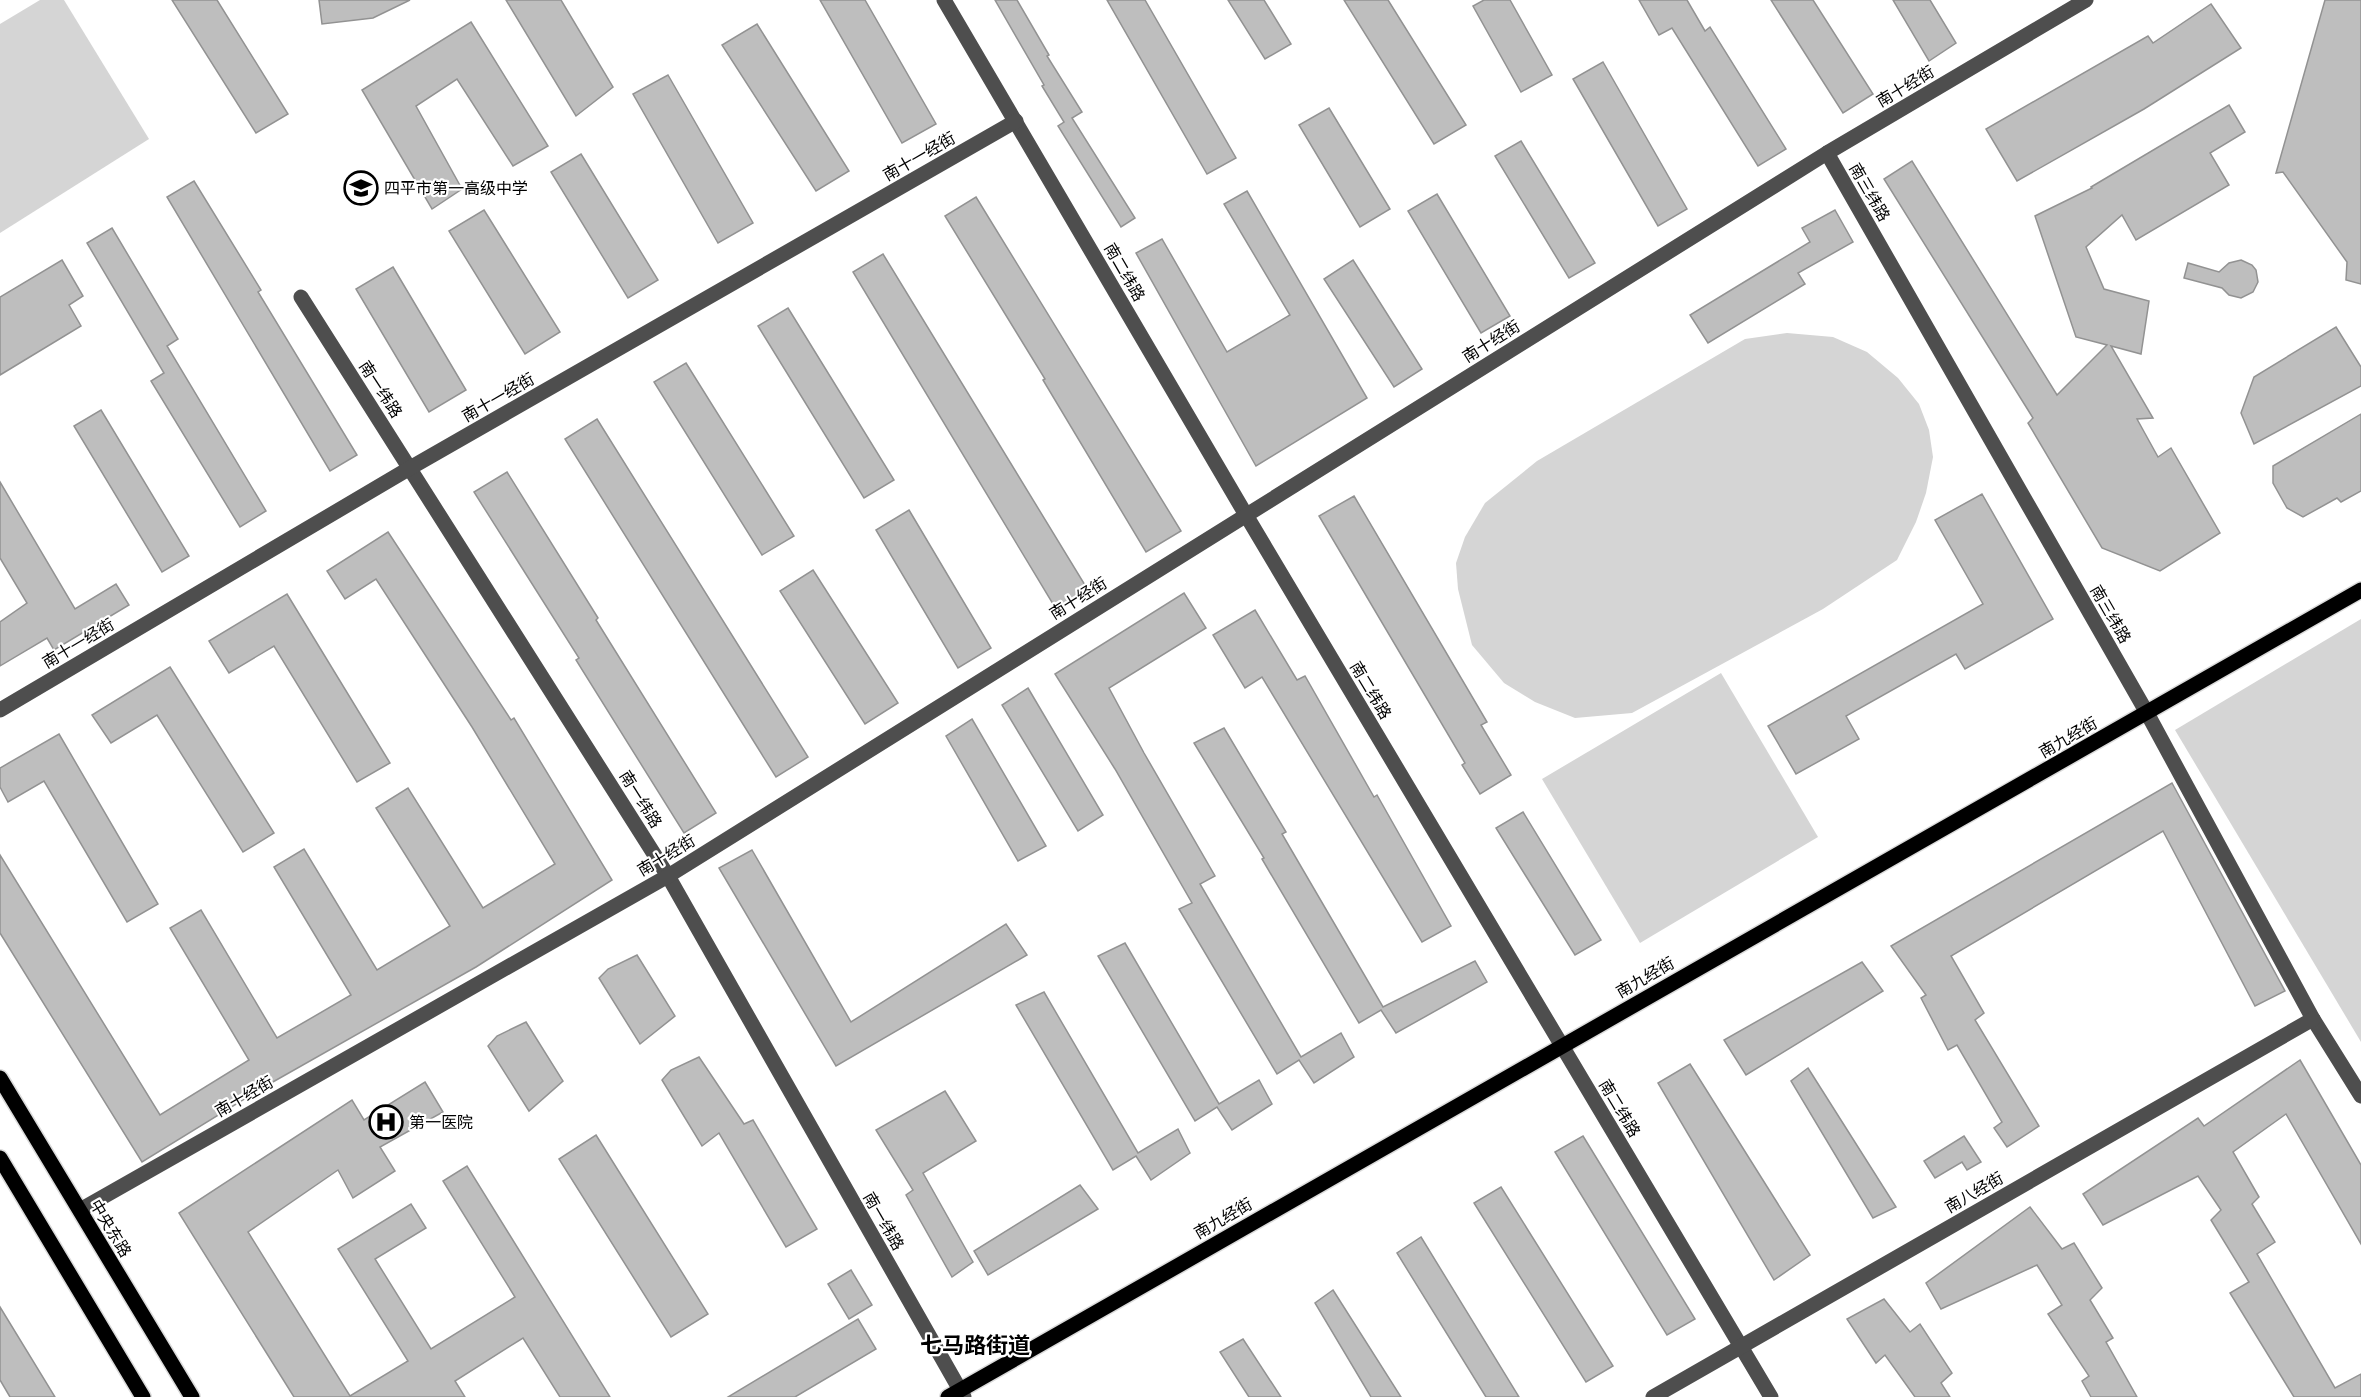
<svg xmlns="http://www.w3.org/2000/svg" width="2361" height="1397" viewBox="0 0 2361 1397" font-family="'Fira Sans Condensed','Noto Sans SC',sans-serif">
  <style>
    .green { fill: #d5d5d5 }
    .building { fill: #bebebe; stroke: #929292; stroke-width: 1.5 }
    .lines { fill: none; stroke-linecap: round; stroke-linejoin: round }
    .major-casing { stroke: #dbdbdb; stroke-width: 18 }
    .minor { stroke: #4e4e4e; stroke-width: 15 }
    .major { stroke: #000; stroke-width: 15 }
    .labels { text-anchor: middle; stroke-width: 4.5; stroke-linejoin: round; paint-order: stroke }
    .street-label { font-size: 16px; fill: #000; stroke: #fff }
    .poi-label { font-size: 16px; fill: #000; stroke: #fff; text-anchor: start }
    .district-label { font-size: 22px; font-weight: bold; fill: #000; stroke: #fff }
  </style>
  <rect width="100%" height="100%" fill="#fff"/>
  <g class="green">
    <path d="M40,0H64L149,139L0,233V24Z"/>
    <path d="M1787,333L1833,337L1867,352L1898,378L1919,404L1929,430L1933,457L1926,493L1916,522L1897,560L1823,609L1632,713L1575,718L1535,702L1504,683L1472,645L1458,589L1456,563L1465,537L1485,503L1537,461L1745,339Z"/>
    <path d="M2361,619V1042L2175,730Z"/>
    <path d="M1721,673L1818,837L1640,943L1542,779Z"/>
  </g>
  <g class="building">
    <path d="M172,0H217L288,114L256,133Z"/>
    <path d="M319,0H410L373,18L322,24Z"/>
    <path d="M506,0H561L613,87L576,116Z"/>
    <path d="M820,0H865L936,124L902,143Z"/>
    <path d="M995,0H1017L1049,55L1047,56L1082,112L1072,118L1135,218L1121,227L1058,126L1064,122L1042,86L1044,85Z"/>
    <path d="M1107,0H1145L1236,158L1207,174Z"/>
    <path d="M1228,0H1264L1291,44L1265,59Z"/>
    <path d="M1344,0H1388L1466,125L1434,144Z"/>
    <path d="M1484,0H1510L1552,75L1521,92L1473,6Z"/>
    <path d="M1639,0H1687L1705,31L1710,27L1786,149L1758,166L1672,28L1659,35Z"/>
    <path d="M1771,0H1813L1873,94L1843,113Z"/>
    <path d="M1893,0H1930L1956,43L1929,61Z"/>
    <path d="M2325,0H2361V284L2346,280L2347,262L2283,172L2276,173Z"/>
    <path d="M2211,4L2241,48L2144,109L2017,181L1986,129L2148,36L2153,43Z"/>
    <path d="M471,22L548,146L513,166L457,79L416,106L462,189L432,209L362,90Z"/>
    <path d="M757,24L849,171L816,191L722,45Z"/>
    <path d="M1603,62L1687,209L1658,226L1573,79Z"/>
    <path d="M668,75L753,223L718,243L633,94Z"/>
    <path d="M2229,105L2245,132L2210,153L2229,185L2136,240L2122,215L2086,247L2104,289L2149,301L2141,354L2111,346L2153,418L2137,419L2158,457L2171,448L2220,533L2160,571L2102,548L2028,423L2033,418L1884,179L1912,161L2057,395L2107,345L2076,337L2035,216L2092,188L2091,187Z"/>
    <path d="M1329,108L1390,209L1360,227L1299,125Z"/>
    <path d="M1521,141L1595,263L1569,278L1495,156Z"/>
    <path d="M581,154L658,280L628,298L551,172Z"/>
    <path d="M194,181L261,290L258,292L357,455L330,471L167,197Z"/>
    <path d="M1247,191L1367,398L1256,466L1136,253L1162,239L1227,352L1290,315L1224,204Z"/>
    <path d="M1437,194L1510,316L1481,333L1408,211Z"/>
    <path d="M976,197L1181,531L1146,552L1043,380L1045,379L945,216Z"/>
    <path d="M484,210L560,332L525,354L449,231Z"/>
    <path d="M1835,210L1853,242L1798,273L1805,284L1708,343L1690,315L1810,242L1802,228Z"/>
    <path d="M112,228L178,339L167,346L266,511L240,527L151,381L164,373L87,243Z"/>
    <path d="M883,254L1088,590L1056,609L853,272Z"/>
    <path d="M62,260L83,296L69,305L81,326L0,375V297Z"/>
    <path d="M1353,260L1422,369L1394,387L1324,279Z"/>
    <path d="M2241,260L2252,265L2256,270L2258,282L2253,292L2241,298L2229,295L2222,288L2184,278L2188,263L2219,272L2229,263Z"/>
    <path d="M393,267L466,390L429,412L356,289Z"/>
    <path d="M788,308L894,480L864,498L758,326Z"/>
    <path d="M2336,327L2361,367V386L2254,444L2241,413L2254,377Z"/>
    <path d="M686,363L794,536L762,555L654,382Z"/>
    <path d="M101,410L189,556L162,572L74,426Z"/>
    <path d="M2361,414V491L2341,502L2337,498L2303,517L2287,508L2273,483V466Z"/>
    <path d="M597,419L808,757L776,777L565,439Z"/>
    <path d="M507,472L598,618L596,620L716,813L684,833L576,660L579,658L474,492Z"/>
    <path d="M0,482L75,609L116,584L129,605L54,650L47,638L0,666V622L27,603L0,558Z"/>
    <path d="M1982,494L2053,619L1965,669L1956,654L1846,716L1859,739L1796,774L1768,726L1983,604L1935,520Z"/>
    <path d="M1354,496L1487,722L1481,725L1511,775L1480,794L1462,765L1465,763L1319,516Z"/>
    <path d="M909,510L991,648L958,668L876,530Z"/>
    <path d="M388,532L511,720L514,718L612,880L476,967L264,1087L142,1162L0,933V855L160,1115L249,1060L170,928L201,910L277,1038L351,995L274,867L304,849L377,970L450,926L376,808L408,788L483,908L555,864L472,727L376,579L345,599L327,571Z"/>
    <path d="M813,570L898,703L865,724L780,591Z"/>
    <path d="M1184,593L1206,628L1109,688L1144,753L1215,876L1200,884L1301,1057L1341,1033L1354,1057L1314,1083L1299,1060L1277,1074L1179,909L1192,903L1115,769L1055,674Z"/>
    <path d="M287,594L390,763L357,782L274,646L229,673L209,641Z"/>
    <path d="M1255,610L1297,680L1305,676L1374,797L1377,795L1451,926L1422,942L1262,677L1245,688L1213,635Z"/>
    <path d="M170,667L274,833L243,852L157,715L111,743L92,715Z"/>
    <path d="M1028,688L1103,815L1078,831L1002,705Z"/>
    <path d="M972,719L1046,846L1018,861L946,736Z"/>
    <path d="M1224,728L1286,832L1282,834L1383,1007L1475,961L1487,982L1396,1033L1381,1010L1359,1023L1262,859L1264,858L1194,743Z"/>
    <path d="M59,734L158,904L127,922L44,781L8,802L0,787V768Z"/>
    <path d="M2172,783L2285,991L2255,1006L2163,831L1951,956L1984,1013L1975,1020L2039,1126L2007,1147L1994,1128L2002,1122L1957,1045L1948,1050L1921,998L1926,995L1891,946Z"/>
    <path d="M1523,812L1601,940L1575,955L1496,828Z"/>
    <path d="M752,850L851,1022L1006,924L1027,955L836,1066L719,868Z"/>
    <path d="M1125,943L1219,1104L1259,1080L1272,1104L1232,1130L1217,1107L1195,1121L1098,956Z"/>
    <path d="M637,955L675,1016L640,1044L599,978L608,969Z"/>
    <path d="M1862,962L1883,991L1746,1075L1724,1040Z"/>
    <path d="M1044,992L1138,1153L1178,1129L1190,1153L1151,1180L1136,1156L1113,1170L1016,1005Z"/>
    <path d="M526,1022L563,1081L529,1111L488,1046L497,1036Z"/>
    <path d="M699,1057L744,1124L753,1120L817,1229L786,1247L719,1133L702,1146L662,1080L671,1070Z"/>
    <path d="M2300,1060L2361,1165V1244L2286,1114L2233,1152L2259,1197L2252,1204L2275,1242L2257,1254L2335,1388L2361,1374V1397H2294L2230,1293L2249,1282L2211,1220L2221,1210L2198,1176L2103,1225L2083,1194L2198,1118L2204,1126Z"/>
    <path d="M1690,1064L1810,1255L1774,1280L1658,1083Z"/>
    <path d="M1808,1068L1896,1207L1873,1218L1791,1081Z"/>
    <path d="M425,1082L443,1112L380,1147L395,1171L353,1198L338,1170L248,1232L350,1396L408,1361L338,1249L411,1204L426,1228L375,1259L431,1349L515,1297L443,1181L467,1166L610,1397H560L523,1338L455,1381L465,1397H294L179,1213L352,1100L364,1120Z"/>
    <path d="M945,1091L976,1141L923,1173L973,1262L952,1277L906,1195L913,1190L876,1130Z"/>
    <path d="M596,1135L708,1314L671,1337L559,1159Z"/>
    <path d="M1583,1136L1695,1319L1667,1335L1555,1152Z"/>
    <path d="M1964,1136L1981,1162L1967,1170L1962,1162L1935,1178L1924,1161Z"/>
    <path d="M1080,1185L1098,1209L988,1275L974,1251Z"/>
    <path d="M1501,1187L1613,1366L1586,1382L1474,1203Z"/>
    <path d="M2030,1207L2062,1249L2074,1243L2102,1288L2090,1300L2113,1338L2106,1342L2137,1397H2091L2082,1381L2089,1376L2048,1314L2062,1305L2037,1265L1941,1309L1926,1283Z"/>
    <path d="M1421,1237L1519,1397H1486L1397,1253Z"/>
    <path d="M851,1270L872,1305L849,1319L828,1284Z"/>
    <path d="M1333,1290L1401,1397H1371L1315,1303Z"/>
    <path d="M1884,1299L1910,1332L1920,1324L1952,1373L1941,1383L1950,1397H1915L1885,1355L1876,1363L1847,1319Z"/>
    <path d="M0,1307L55,1397H10L0,1380Z"/>
    <path d="M858,1319L876,1349L795,1397H728Z"/>
    <path d="M1243,1339L1281,1397H1249L1220,1352Z"/>
  </g>
  <g class="lines">
    <defs>
      <g id="major">
        <path d="M0,1078L192,1397"/>
        <path d="M0,1158L143,1397"/>
        <path d="M948,1397L2361,590"/>
      </g>
    </defs>
    <use href="#major" class="major-casing"/>
    <g class="minor">
      <path d="M944,0L1246,515L1771,1397"/>
      <path d="M1827,153L2147,713L2313,1019L2361,1096"/>
      <path d="M301,297L668,876L964,1397"/>
      <path d="M0,710L410,468L1016,121"/>
      <path d="M80,1210L668,876L1827,153L2086,0"/>
      <path d="M1653,1397L2313,1019"/>
    </g>
    <use href="#major" class="major"/>
  </g>
  <defs>
    <symbol id="school-ring" viewBox="-11 -11 22 22"><circle r="9.5" fill="#fff" stroke="#000" stroke-width="1.5"/><path d="M0-5L7-2L0 1L-7-2ZM-4 1L0 2.5L4 1V4Q0 6-4 4Z" fill="#000"/></symbol>
    <symbol id="hospital-ring" viewBox="-11 -11 22 22"><circle r="9.5" fill="#fff" stroke="#000" stroke-width="1.5"/><path d="M-5-5h3v3.5h4V-5h3V5h-3V1.5h-4V5h-3Z" fill="#000"/></symbol>
  </defs>
  <g fill-rule="evenodd">
    <use href="#school-ring" x="342" y="169" width="38" height="38"/>
    <use href="#hospital-ring" x="367" y="1103" width="38" height="38"/>
  </g>
  <g class="labels">
    <g class="street-label">
      <text transform="translate(1905 86) rotate(-31)" y="6">南十经街</text>
      <text transform="translate(919 156) rotate(-30)" y="6">南十一经街</text>
      <text transform="translate(1870 192) rotate(60)" y="6">南三纬路</text>
      <text transform="translate(1125 272) rotate(60)" y="6">南二纬路</text>
      <text transform="translate(1491 341) rotate(-32)" y="6">南十经街</text>
      <text transform="translate(381 389) rotate(57)" y="6">南一纬路</text>
      <text transform="translate(498 397) rotate(-30)" y="6">南十一经街</text>
      <text transform="translate(1078 598) rotate(-32)" y="6">南十经街</text>
      <text transform="translate(2111 614) rotate(60)" y="6">南三纬路</text>
      <text transform="translate(78 643) rotate(-31)" y="6">南十一经街</text>
      <text transform="translate(1371 690) rotate(59)" y="6">南二纬路</text>
      <text transform="translate(2068 737) rotate(-30)" y="6">南九经街</text>
      <text transform="translate(641 799) rotate(58)" y="6">南一纬路</text>
      <text transform="translate(666 855) rotate(-31)" y="6">南十经街</text>
      <text transform="translate(1645 977) rotate(-30)" y="6">南九经街</text>
      <text transform="translate(244 1096) rotate(-30)" y="6">南十经街</text>
      <text transform="translate(1620 1108) rotate(59)" y="6">南二纬路</text>
      <text transform="translate(1974 1192) rotate(-30)" y="6">南八经街</text>
      <text transform="translate(1223 1218) rotate(-30)" y="6">南九经街</text>
      <text transform="translate(884 1221) rotate(60)" y="6">南一纬路</text>
      <text transform="translate(111 1228) rotate(59)" y="6">中央东路</text>
    </g>
    <g class="poi-label">
      <text x="384" y="194">四平市第一高级中学</text>
      <text x="409" y="1128">第一医院</text>
    </g>
    <g class="district-label">
      <text x="975" y="1353">七马路街道</text>
    </g>
  </g>
</svg>
